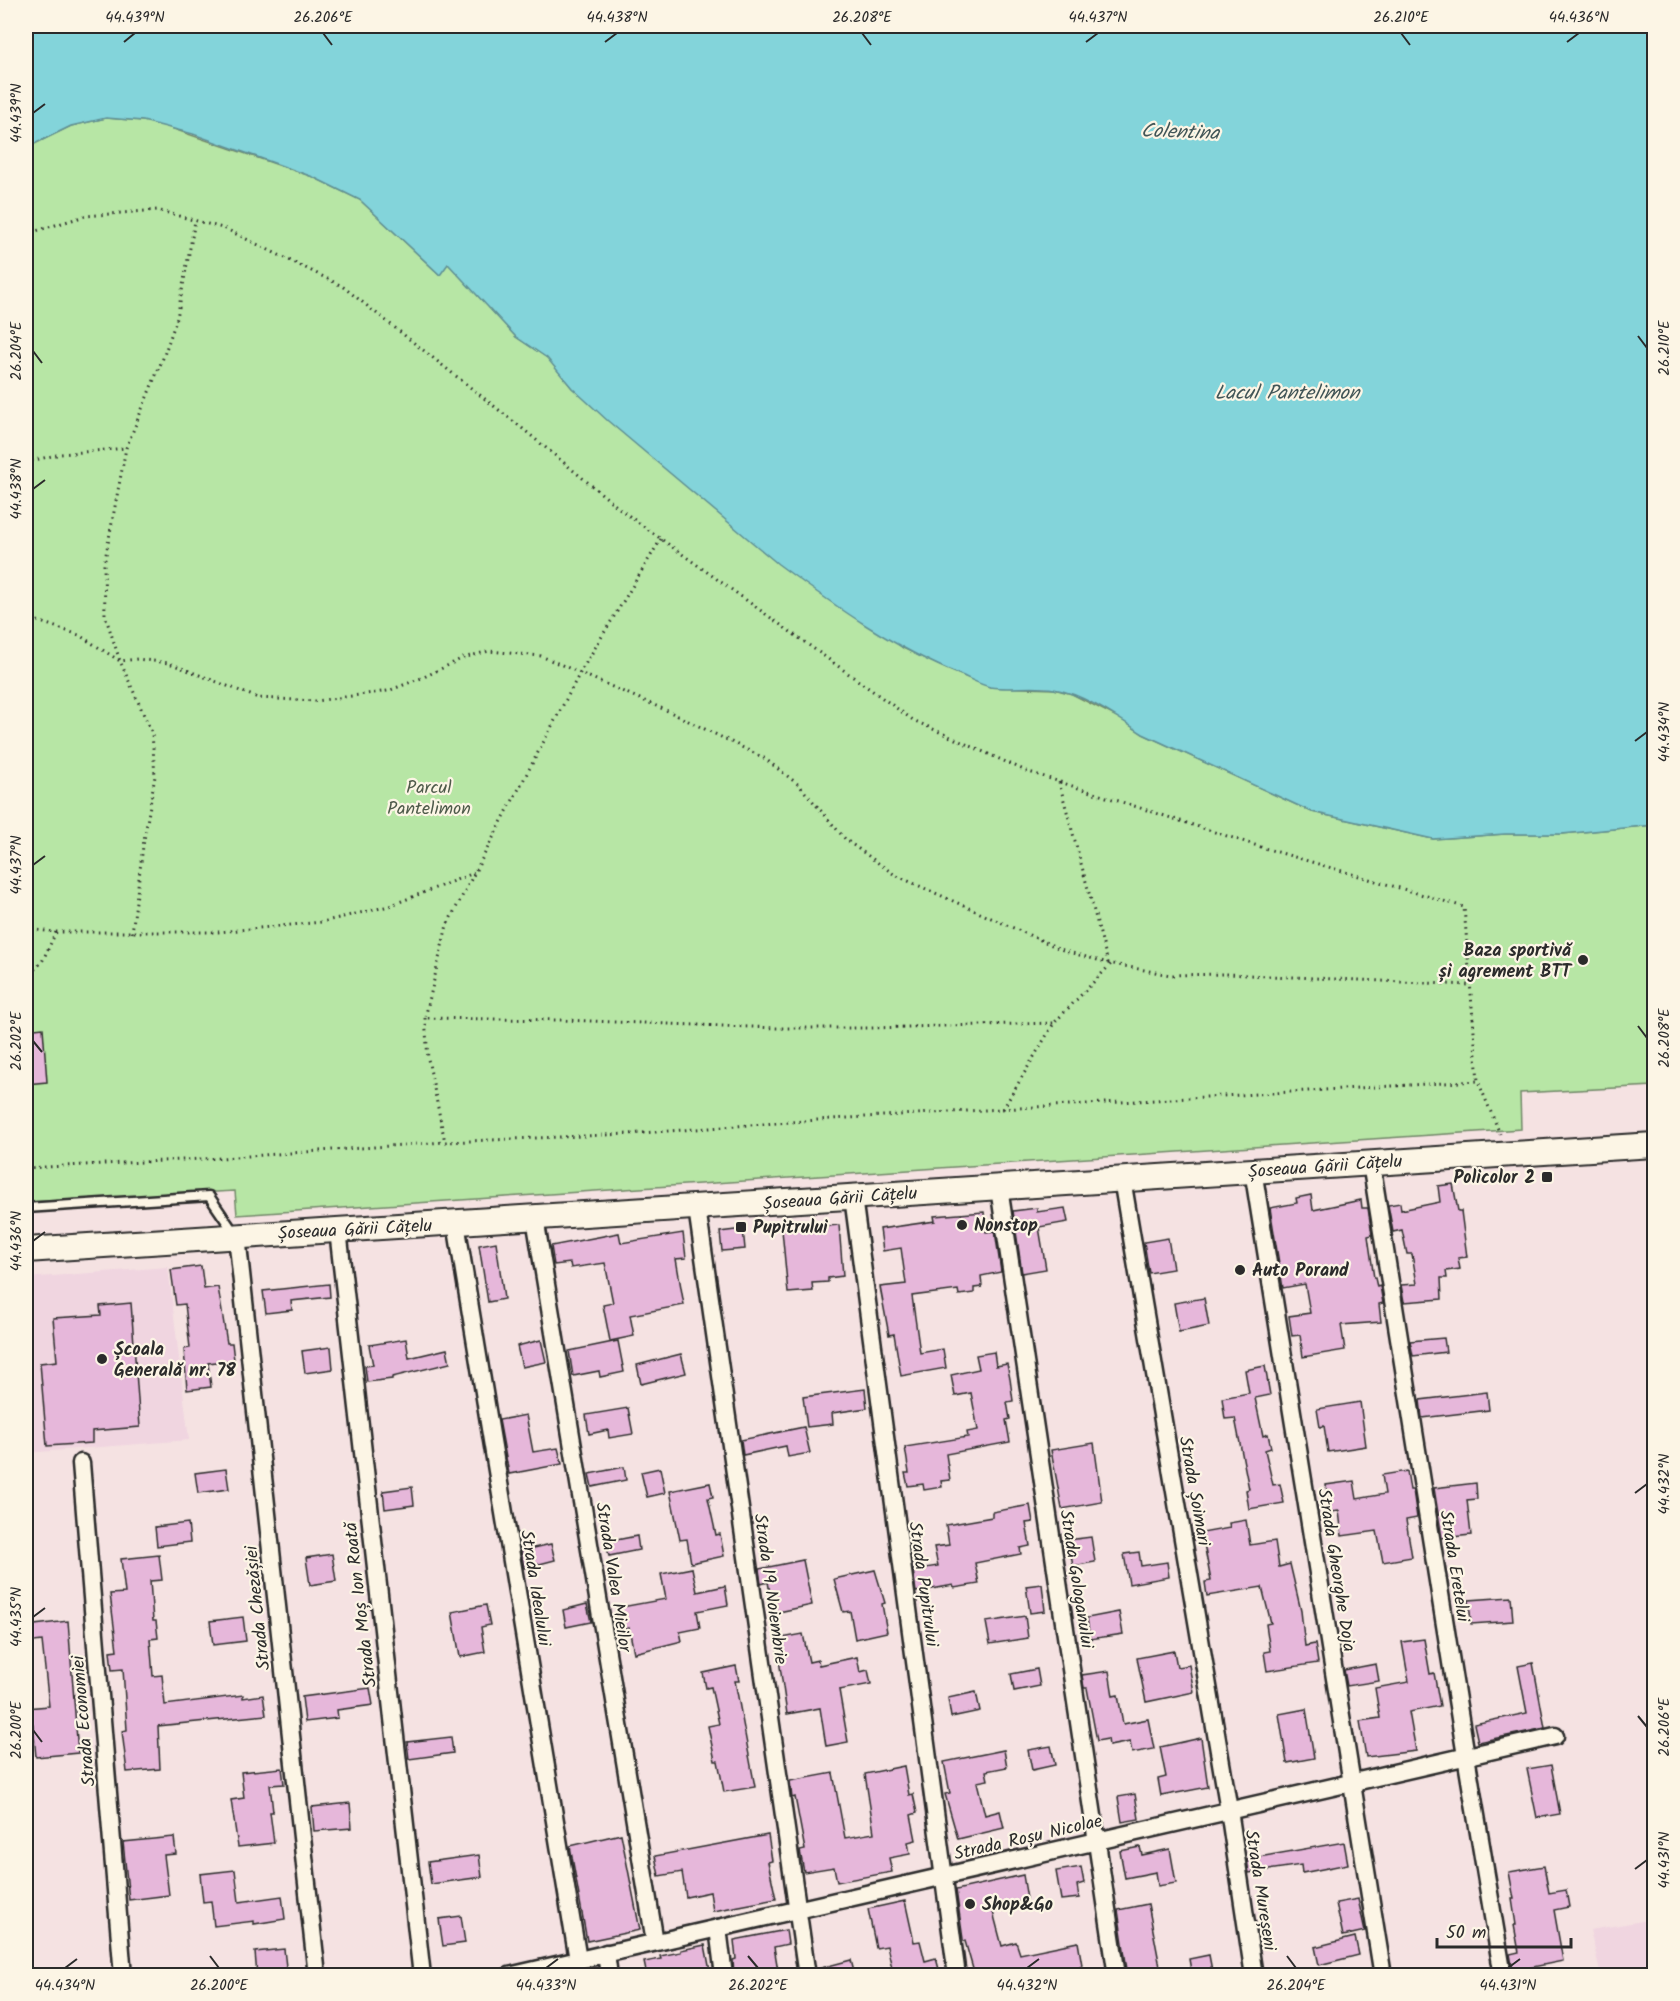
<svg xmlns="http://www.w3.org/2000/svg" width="1680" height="2001" viewBox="0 0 1680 2001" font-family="Kalam,sans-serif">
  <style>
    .built { fill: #f0d5e0 }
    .green { fill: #b7e6a5; stroke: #718868; stroke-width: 1.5 }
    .water { fill: #83d4da; stroke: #609094; stroke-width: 1.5 }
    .building { fill: #e6b7da; stroke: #2b2b2b; stroke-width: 1.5 }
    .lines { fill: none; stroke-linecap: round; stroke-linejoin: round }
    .lane-casing { stroke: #2b2b2b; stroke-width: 13 }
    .street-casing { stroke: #2b2b2b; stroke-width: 21 }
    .secondary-casing { stroke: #2b2b2b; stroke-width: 28 }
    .path { stroke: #2b2b2b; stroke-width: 3; stroke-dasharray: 1.5 4.5; stroke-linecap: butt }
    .lane { stroke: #fcf5e5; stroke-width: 8 }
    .street { stroke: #fcf5e5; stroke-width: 16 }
    .secondary { stroke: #fcf5e5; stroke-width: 24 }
    .ticks { fill: none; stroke: #2b2b2b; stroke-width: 2 }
    .poi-dot { fill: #2b2b2b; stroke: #fcf5e5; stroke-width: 2 }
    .labels { text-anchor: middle; stroke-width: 4.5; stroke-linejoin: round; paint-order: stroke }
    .park-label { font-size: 18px; fill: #4e5a4a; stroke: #fcf5e5 }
    .poi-label { font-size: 18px; font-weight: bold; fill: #2b2b2b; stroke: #fcf5e5; text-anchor: start }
    .street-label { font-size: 18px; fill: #2b2b2b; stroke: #fcf5e5 }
    .water-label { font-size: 20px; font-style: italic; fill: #415557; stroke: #fcf5e5 }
    .neatline { fill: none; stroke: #2b2b2b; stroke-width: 2 }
    .ticks-label { font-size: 15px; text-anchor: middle; fill: #2b2b2b }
  </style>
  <rect width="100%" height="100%" fill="#f5e2e2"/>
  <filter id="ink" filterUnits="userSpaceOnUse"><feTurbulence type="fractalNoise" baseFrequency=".0167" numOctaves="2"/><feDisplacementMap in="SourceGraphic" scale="12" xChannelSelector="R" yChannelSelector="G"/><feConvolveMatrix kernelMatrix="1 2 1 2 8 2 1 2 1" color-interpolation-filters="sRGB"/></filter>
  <g filter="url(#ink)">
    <g class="built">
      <path d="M168,1267L189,1440L26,1453V1278Z"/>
      <path d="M1654,1919V1975H1601L1590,1930Z"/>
    </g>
    <path class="green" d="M106,118L143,121L159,124L313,177L360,200L439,274L448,263L516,337L548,358L572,388L903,648L949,670L990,687L1054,689L1072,694L1119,718L1143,734L1312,812L1433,839L1505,834H1562L1654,825V1086L1520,1093L1521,1129L237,1215L235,1191L26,1202V148L71,126Z"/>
    <path class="water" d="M26,26H1654V825L1562,834H1505L1433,839L1312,812L1143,734C1118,718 1084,694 1054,689C1033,685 1011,690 990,687C981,685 970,679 961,675C895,649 835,606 778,564L608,421L572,388L547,358L516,337L448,264L440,275L360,200L313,177L193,134L143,121L106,118L71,126L26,148Z"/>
    <g class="building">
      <path d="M43,1028L47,1082L26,1084V1030Z"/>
      <path d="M1453,1184L1458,1211H1461L1467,1257L1458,1258L1460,1269L1446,1271L1447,1278H1441L1442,1299L1404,1302L1401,1285L1417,1284L1412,1254H1407L1402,1230L1393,1232L1388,1205L1400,1203L1401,1210L1440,1202L1438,1186Z"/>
      <path d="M1311,1195L1313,1210L1361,1200L1362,1208H1368L1372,1235L1368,1236L1374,1278H1375L1377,1287L1380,1286L1383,1303L1379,1304L1381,1322L1341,1325L1345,1350L1303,1357L1300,1335L1292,1336L1289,1316L1310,1313L1305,1284L1283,1288L1270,1208L1297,1203L1296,1198Z"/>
      <path d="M1037,1208V1212L1065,1208L1068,1222L1039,1227L1046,1269L1022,1273L1013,1211Z"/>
      <path d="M984,1212L986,1232L995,1231L1001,1272L981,1276L982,1287L974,1288V1293L959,1295L958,1290L912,1296L920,1353L943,1349L946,1368L901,1376L894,1334L889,1335L880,1287L906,1284L901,1248L883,1251L880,1229L935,1221L934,1216Z"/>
      <path d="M839,1225L843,1276L828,1278V1282L812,1283L813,1291L788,1293L782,1230Z"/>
      <path d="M743,1229L745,1249L722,1251L720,1232Z"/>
      <path d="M619,1233L621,1243L683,1233L686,1258L676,1259L684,1305L630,1315L634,1336L610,1341L603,1305L613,1303L605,1263L571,1268L570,1263L554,1265L551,1246Z"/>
      <path d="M1168,1238L1173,1269L1149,1273L1144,1242Z"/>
      <path d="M496,1242L504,1299L488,1302L479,1245Z"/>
      <path d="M201,1266L204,1289L218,1287L227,1343H232L234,1360L208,1363L211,1387L187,1390L184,1349L190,1348L185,1304L176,1305L171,1270Z"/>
      <path d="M329,1284L330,1297L291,1301L292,1310L266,1313L263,1291Z"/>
      <path d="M1204,1298L1209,1326L1179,1332L1174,1303Z"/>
      <path d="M131,1303L140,1427L92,1431V1443L47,1446L40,1363L57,1361L53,1318L101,1315L100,1306Z"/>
      <path d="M1444,1338L1446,1352L1413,1356L1410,1341Z"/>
      <path d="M406,1339L409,1358L447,1349L450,1363L392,1377V1379L367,1382L365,1366L373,1365L369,1345Z"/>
      <path d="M541,1340L546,1362L522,1367L517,1346Z"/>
      <path d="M618,1341L624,1372L600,1377L599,1371L573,1376L569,1351Z"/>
      <path d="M331,1347L333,1369L305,1373L302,1351Z"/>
      <path d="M994,1352L996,1366L1007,1364L1010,1379L1013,1401L1007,1402L1010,1419L1006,1420L1010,1442L946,1454L950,1480L941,1481L942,1487L924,1490L923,1484L908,1486L905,1473H909L905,1447L968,1437L967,1432L978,1430L971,1393L955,1396L951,1375L979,1369L976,1355Z"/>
      <path d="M681,1354L686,1373L641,1384L637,1365Z"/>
      <path d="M1265,1366L1270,1395L1255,1398L1263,1436L1268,1434L1271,1448L1265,1450L1273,1485L1280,1484L1284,1503L1249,1509L1246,1490L1249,1489L1235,1418L1225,1419L1222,1398L1249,1393L1245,1370Z"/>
      <path d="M865,1389L867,1408L832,1413L833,1424L807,1427L803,1397Z"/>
      <path d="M1487,1392L1489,1410L1422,1418L1420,1400Z"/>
      <path d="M1360,1402L1366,1446L1328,1452L1324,1426L1320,1427L1317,1409Z"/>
      <path d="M628,1408L633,1434L609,1438L608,1430L589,1434L586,1415Z"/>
      <path d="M526,1415L533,1452L558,1448L562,1464L509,1474L499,1420Z"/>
      <path d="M804,1427L810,1453L788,1457L786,1446L743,1455L741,1440Z"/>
      <path d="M1094,1443L1102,1502L1062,1509L1051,1450Z"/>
      <path d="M624,1467L626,1480L592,1487L589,1474Z"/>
      <path d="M660,1468L665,1493L647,1497L641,1472Z"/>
      <path d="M226,1469L229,1489L198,1493L195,1473Z"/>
      <path d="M1407,1471L1410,1490H1413L1417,1518L1406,1520L1412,1557L1383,1562L1377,1531L1342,1536L1339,1511L1330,1512L1326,1485L1354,1481L1357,1499L1385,1494L1382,1475Z"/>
      <path d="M710,1483L713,1497L708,1498L716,1535L720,1534L724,1556L691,1563L687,1539L680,1540L670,1491Z"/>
      <path d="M1476,1483L1477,1499L1467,1500L1471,1535L1442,1538L1434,1488Z"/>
      <path d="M412,1487L414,1505L385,1509L383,1491Z"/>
      <path d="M1030,1505L1033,1522L1026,1523L1030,1546L1020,1548L1021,1554L975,1563L979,1584L954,1588L953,1585L916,1592L913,1570L938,1566L934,1547L949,1545L946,1525L992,1517V1512Z"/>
      <path d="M1246,1520L1250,1545L1275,1541L1279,1567L1290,1564L1301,1611L1305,1646L1315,1644L1318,1663L1267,1671L1264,1652L1270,1651L1266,1624L1271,1623L1262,1587L1207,1596L1205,1582L1211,1581L1202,1533L1230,1528L1229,1523Z"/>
      <path d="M188,1523L190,1542L157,1546L155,1527Z"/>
      <path d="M637,1536L639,1550L609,1556L606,1542Z"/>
      <path d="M1091,1537L1095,1562L1073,1566L1068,1540Z"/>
      <path d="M551,1544L555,1560L524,1568L521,1551Z"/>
      <path d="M1139,1552L1141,1566L1167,1562L1169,1577L1129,1584L1124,1554Z"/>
      <path d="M332,1554L336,1581L310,1585L306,1558Z"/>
      <path d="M159,1555L162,1580L150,1581L153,1621H156L158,1638L150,1639L153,1676L162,1675L165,1705L243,1695V1698L263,1695L266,1715L158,1726L160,1769L127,1772L122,1731L127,1730L123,1669L112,1670L110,1651L117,1650L110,1594L125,1593L121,1559Z"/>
      <path d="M803,1560L812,1605L774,1613L768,1582L761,1584L759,1569Z"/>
      <path d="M692,1568L697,1592L725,1586L728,1605L697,1611L700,1628L680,1632L682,1641L634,1653L629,1628L620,1630L616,1608L666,1599L661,1574Z"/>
      <path d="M875,1570L885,1603L882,1604L887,1632L855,1639L850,1611L843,1612L834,1579Z"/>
      <path d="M1042,1584L1045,1611L1030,1613L1026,1586Z"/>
      <path d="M1511,1597L1513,1621L1471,1624L1469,1600Z"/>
      <path d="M587,1604L591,1622L566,1627L563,1610Z"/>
      <path d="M486,1605L490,1625L481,1627L485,1652L460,1657L452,1612Z"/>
      <path d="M1119,1612L1123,1634L1090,1639L1087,1618Z"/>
      <path d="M1025,1616L1028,1638L990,1644L986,1622Z"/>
      <path d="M243,1617L246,1641L213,1645L210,1621Z"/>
      <path d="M68,1621L78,1753L36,1757L33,1724L26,1725V1708L49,1706L42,1641L26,1643V1626Z"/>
      <path d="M803,1634L809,1662L818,1660L819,1665L857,1657L860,1672L868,1670L871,1684L839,1690L848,1742L826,1746L820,1708L787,1714L776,1639Z"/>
      <path d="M1424,1639L1430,1674L1434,1673L1440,1706L1409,1712L1416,1751L1366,1757L1360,1721L1380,1718L1375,1688L1409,1682L1402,1642Z"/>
      <path d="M1174,1651L1177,1667L1189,1665L1194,1692L1146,1702L1137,1658Z"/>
      <path d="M1533,1663L1545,1728L1478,1742L1474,1724L1527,1713L1518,1666Z"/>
      <path d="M1376,1664L1379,1681L1347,1686L1344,1670Z"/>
      <path d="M736,1666L739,1681H735L755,1787L724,1792L718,1761H715L708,1726L719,1724L711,1687L706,1688L703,1673Z"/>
      <path d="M1037,1669L1040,1686L1014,1691L1011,1674Z"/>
      <path d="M1109,1671L1113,1696L1118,1695L1123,1724L1148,1719L1154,1749L1132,1753L1130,1742L1109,1746L1108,1739L1097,1741L1087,1688H1084L1082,1675Z"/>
      <path d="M370,1688L373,1705L337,1710L338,1718L305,1722L302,1697Z"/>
      <path d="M976,1692L980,1711L951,1717L948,1698Z"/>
      <path d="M1306,1709L1314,1758L1287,1763L1279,1714Z"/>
      <path d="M451,1737L453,1753L409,1759L407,1742Z"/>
      <path d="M1201,1738L1208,1787L1161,1796L1158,1779L1166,1777L1160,1747Z"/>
      <path d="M1051,1746L1055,1765L1032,1770L1028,1750Z"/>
      <path d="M1004,1750L1007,1767L986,1771L988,1780L977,1782L985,1815L1000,1811L1004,1828L958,1839L945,1794L950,1793L944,1762Z"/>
      <path d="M1551,1765L1560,1814L1537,1818L1527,1769Z"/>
      <path d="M904,1766L909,1795L913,1794L917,1813L911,1815L916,1840L908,1842L910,1854L889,1858L892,1872L837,1882L834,1867L804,1872L800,1851L805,1850L795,1797L792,1798L790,1781L833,1773L845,1838L874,1833L865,1774Z"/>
      <path d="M282,1768L284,1784L270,1785L273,1812H270L274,1843L238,1847L231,1800L244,1798L241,1772Z"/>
      <path d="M1135,1794L1139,1819L1122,1822L1118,1797Z"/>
      <path d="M350,1803L352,1828L314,1831L312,1807Z"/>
      <path d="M621,1834L640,1930L587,1941L570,1846Z"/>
      <path d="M768,1835L772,1861L768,1862L776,1899L713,1911L710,1892L686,1897L682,1872L659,1876L655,1856Z"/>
      <path d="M174,1837L176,1854L164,1855L169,1895L129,1900L123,1842Z"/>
      <path d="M1344,1842L1348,1864L1302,1873L1301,1865L1249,1873L1247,1859Z"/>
      <path d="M1140,1847L1142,1855L1170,1849L1176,1883L1158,1886L1156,1872L1125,1878L1120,1851Z"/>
      <path d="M479,1855L482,1877L431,1884L428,1862Z"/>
      <path d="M1544,1866L1549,1893L1566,1890L1569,1907L1554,1910L1563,1961L1513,1971L1510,1954L1519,1952L1514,1925H1516L1512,1899H1514L1509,1872Z"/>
      <path d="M1081,1867L1084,1883L1077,1885L1079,1898L1061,1900L1056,1871Z"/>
      <path d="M235,1870L239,1902L282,1896L285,1919L254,1924V1921L214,1926L211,1901L203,1902L200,1874Z"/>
      <path d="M1023,1875L1027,1899L993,1912L1002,1946L1016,1942L1020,1954L1078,1942L1082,1965L1080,1966L1082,1976H1059L1058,1971L1035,1976H975L965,1941H963V1939L956,1890Z"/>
      <path d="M1358,1899L1365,1931L1343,1936L1336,1903Z"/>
      <path d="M905,1901L914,1942L920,1941L925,1961L936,1958L940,1973L928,1976H890L889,1970L896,1969L892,1968L887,1946L876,1948L868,1909Z"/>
      <path d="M1148,1904L1161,1972L1141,1976H1128L1118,1910Z"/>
      <path d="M461,1916L465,1943L443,1946L439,1919Z"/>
      <path d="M786,1930L788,1944L774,1947L779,1976H734L733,1960L736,1959L734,1940Z"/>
      <path d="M1355,1937L1359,1955L1319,1965L1315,1947Z"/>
      <path d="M705,1945L710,1971L689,1976H647L644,1962L661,1959L660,1956L681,1952V1950Z"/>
      <path d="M284,1949L287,1976H257L255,1952Z"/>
      <path d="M1209,1955L1213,1976H1192L1189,1959Z"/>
      <path d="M851,1960L855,1976H817V1969Z"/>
    </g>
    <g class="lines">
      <defs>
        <path id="lane" d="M26,1208L209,1196L235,1234"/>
        <g id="street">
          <path d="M1371,1163L1466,1756L1503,1976"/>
          <path d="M1253,1170L1383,1976"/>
          <path d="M1122,1179L1229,1810L1254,1976"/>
          <path d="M999,1188L1117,1976"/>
          <path d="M853,1197L957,1976"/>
          <path d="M697,1208L807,1976"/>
          <path d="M535,1218L655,1942"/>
          <path d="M456,1223L578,1960"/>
          <path d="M338,1230L422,1976"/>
          <path d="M237,1236L317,1976"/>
          <path d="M81,1463L123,1976"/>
          <path d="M718,1928L724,1976"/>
          <path d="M606,1953L609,1976"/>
          <path d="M509,1976L1555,1736"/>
        </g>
        <path id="secondary" d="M26,1250L1654,1145"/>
      </defs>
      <use href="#lane" class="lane-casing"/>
      <use href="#street" class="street-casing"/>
      <use href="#secondary" class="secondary-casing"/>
      <g class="path">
        <path d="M26,234L85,216L157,210L226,229L342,286L523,429L625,513L913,720L1026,771L1264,848L1464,907L1478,1081L1500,1134"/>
        <path d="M26,462L61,454L126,448"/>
        <path d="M661,539L581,671L447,925L425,1018L562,1020L777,1028H870L1054,1023"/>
        <path d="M26,617L79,635L120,661L137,659L169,663L258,698L316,701L388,691L424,677L463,658L489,651L541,656L670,712L764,758L799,785L846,840L895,875L1065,951L1108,963L1170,975L1226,974L1469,985"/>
        <path d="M1059,782L1108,963"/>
        <path d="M26,929L56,932H218L322,922L389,906L474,873"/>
        <path d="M132,933L143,846L155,776L152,733L120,661L105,615L104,565L126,448L163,358L177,318L195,221"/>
        <path d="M26,978L42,962L56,932"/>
        <path d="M425,1018L428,1059L445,1142"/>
        <path d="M1003,1109L1054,1023L1111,964"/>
        <path d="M26,1168L221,1158L445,1142L628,1134L831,1119L1478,1081"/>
      </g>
      <use href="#lane" class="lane"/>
      <use href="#street" class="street"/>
      <use href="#secondary" class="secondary"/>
    </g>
  </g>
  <path class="ticks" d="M323,33L332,45M862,33L871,45M1401,33L1410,45M124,42L135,33M605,42L617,33M1086,42L1098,33M1567,42L1579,33M33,113L45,104M1638,336L1647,348M33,351L42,363M33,489L45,480M1635,741L1647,732M33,865L45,856M1638,1026L1647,1038M33,1041L42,1052M33,1241L45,1232M1635,1493L1647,1484M33,1617L45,1608M1638,1716L1647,1727M33,1730L42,1742M1635,1869L1647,1860M210,1956L219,1968M748,1956L758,1968M1287,1956L1296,1968M65,1968L77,1959M546,1968L558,1959M1027,1968L1039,1959M1508,1968L1520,1959"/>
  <g class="poi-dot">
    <circle cx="1583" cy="960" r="6"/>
    <rect x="1541" y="1171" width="12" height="12" rx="3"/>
    <circle cx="962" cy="1225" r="6"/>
    <rect x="735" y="1221" width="12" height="12" rx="3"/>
    <circle cx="1240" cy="1270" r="6"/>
    <circle cx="102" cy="1359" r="6"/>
    <circle cx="970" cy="1904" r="6"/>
  </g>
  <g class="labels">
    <g class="park-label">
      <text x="429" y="793">Parcul<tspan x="429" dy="21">Pantelimon</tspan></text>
    </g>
    <g class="poi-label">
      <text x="1571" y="956" text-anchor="end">Baza sportivă<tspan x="1571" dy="21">și agrement BTT</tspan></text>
      <text x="1535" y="1183" text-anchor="end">Policolor 2</text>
      <text x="974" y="1231">Nonstop</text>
      <text x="753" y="1233">Pupitrului</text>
      <text x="1252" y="1276">Auto Porand</text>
      <text x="114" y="1355">Școala<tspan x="114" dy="21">Generală nr. 78</tspan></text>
      <text x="982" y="1910">Shop&amp;Go</text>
    </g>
    <g class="street-label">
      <text transform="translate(1325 1166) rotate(-4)" y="6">Șoseaua Gării Cățelu</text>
      <text transform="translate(840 1198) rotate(-4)" y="6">Șoseaua Gării Cățelu</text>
      <text transform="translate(355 1229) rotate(-3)" y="6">Șoseaua Gării Cățelu</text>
      <text transform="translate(1195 1491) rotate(80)" y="6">Strada Șoimari</text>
      <text transform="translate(1455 1566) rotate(81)" y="6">Strada Eretelui</text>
      <text transform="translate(1337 1570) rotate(81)" y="6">Strada Gheorghe Doja</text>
      <text transform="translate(614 1577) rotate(81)" y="6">Strada Valea Mieilor</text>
      <text transform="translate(1077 1579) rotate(81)" y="6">Strada Gologanului</text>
      <text transform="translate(924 1584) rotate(82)" y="6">Strada Pupitrului</text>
      <text transform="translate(536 1588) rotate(81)" y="6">Strada Idealului</text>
      <text transform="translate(771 1589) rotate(82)" y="6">Strada 19 Noiembrie</text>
      <text transform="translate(360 1605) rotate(-97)" y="6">Strada Moș Ion Roată</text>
      <text transform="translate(257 1608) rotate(-96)" y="6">Strada Chezășiei</text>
      <text transform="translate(83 1721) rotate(-95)" y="6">Strada Economiei</text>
      <text transform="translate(1028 1837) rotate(-13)" y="6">Strada Roșu Nicolae</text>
      <text transform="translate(1261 1890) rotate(81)" y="6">Strada Mureșeni</text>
    </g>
    <g class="water-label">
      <text transform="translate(1180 131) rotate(2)" y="7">Colentina</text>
      <text x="1287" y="399">Lacul Pantelimon</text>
    </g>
  </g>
  <rect width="1680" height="2001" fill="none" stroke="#fcf5e5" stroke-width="66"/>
  <path d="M1437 1938v9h134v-9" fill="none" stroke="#2b2b2b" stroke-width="3"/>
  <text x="1446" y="1938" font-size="18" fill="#2b2b2b" stroke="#fcf5e5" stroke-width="4.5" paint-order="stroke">50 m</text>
  <rect x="33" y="33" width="1614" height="1935" class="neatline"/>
  <g class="ticks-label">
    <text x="135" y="22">44.439°N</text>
    <text x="323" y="22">26.206°E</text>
    <text x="617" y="22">44.438°N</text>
    <text x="862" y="22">26.208°E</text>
    <text x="1098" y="22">44.437°N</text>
    <text x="1401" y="22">26.210°E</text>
    <text x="1579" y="22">44.436°N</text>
    <text transform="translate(16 113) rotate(-90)" y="5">44.439°N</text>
    <text transform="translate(1664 348) rotate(-90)" y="5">26.210°E</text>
    <text transform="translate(16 351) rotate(-90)" y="5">26.204°E</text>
    <text transform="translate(16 489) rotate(-90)" y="5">44.438°N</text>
    <text transform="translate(1664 732) rotate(-90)" y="5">44.434°N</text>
    <text transform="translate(16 865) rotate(-90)" y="5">44.437°N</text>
    <text transform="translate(1664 1038) rotate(-90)" y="5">26.208°E</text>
    <text transform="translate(16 1041) rotate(-90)" y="5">26.202°E</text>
    <text transform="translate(16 1241) rotate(-90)" y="5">44.436°N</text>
    <text transform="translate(1664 1484) rotate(-90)" y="5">44.432°N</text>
    <text transform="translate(16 1617) rotate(-90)" y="5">44.435°N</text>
    <text transform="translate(1664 1727) rotate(-90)" y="5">26.206°E</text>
    <text transform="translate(16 1730) rotate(-90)" y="5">26.200°E</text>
    <text transform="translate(1664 1860) rotate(-90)" y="5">44.431°N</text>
    <text x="65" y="1990">44.434°N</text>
    <text x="219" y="1990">26.200°E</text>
    <text x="546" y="1990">44.433°N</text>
    <text x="758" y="1990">26.202°E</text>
    <text x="1027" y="1990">44.432°N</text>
    <text x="1296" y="1990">26.204°E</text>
    <text x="1508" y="1990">44.431°N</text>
  </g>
</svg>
